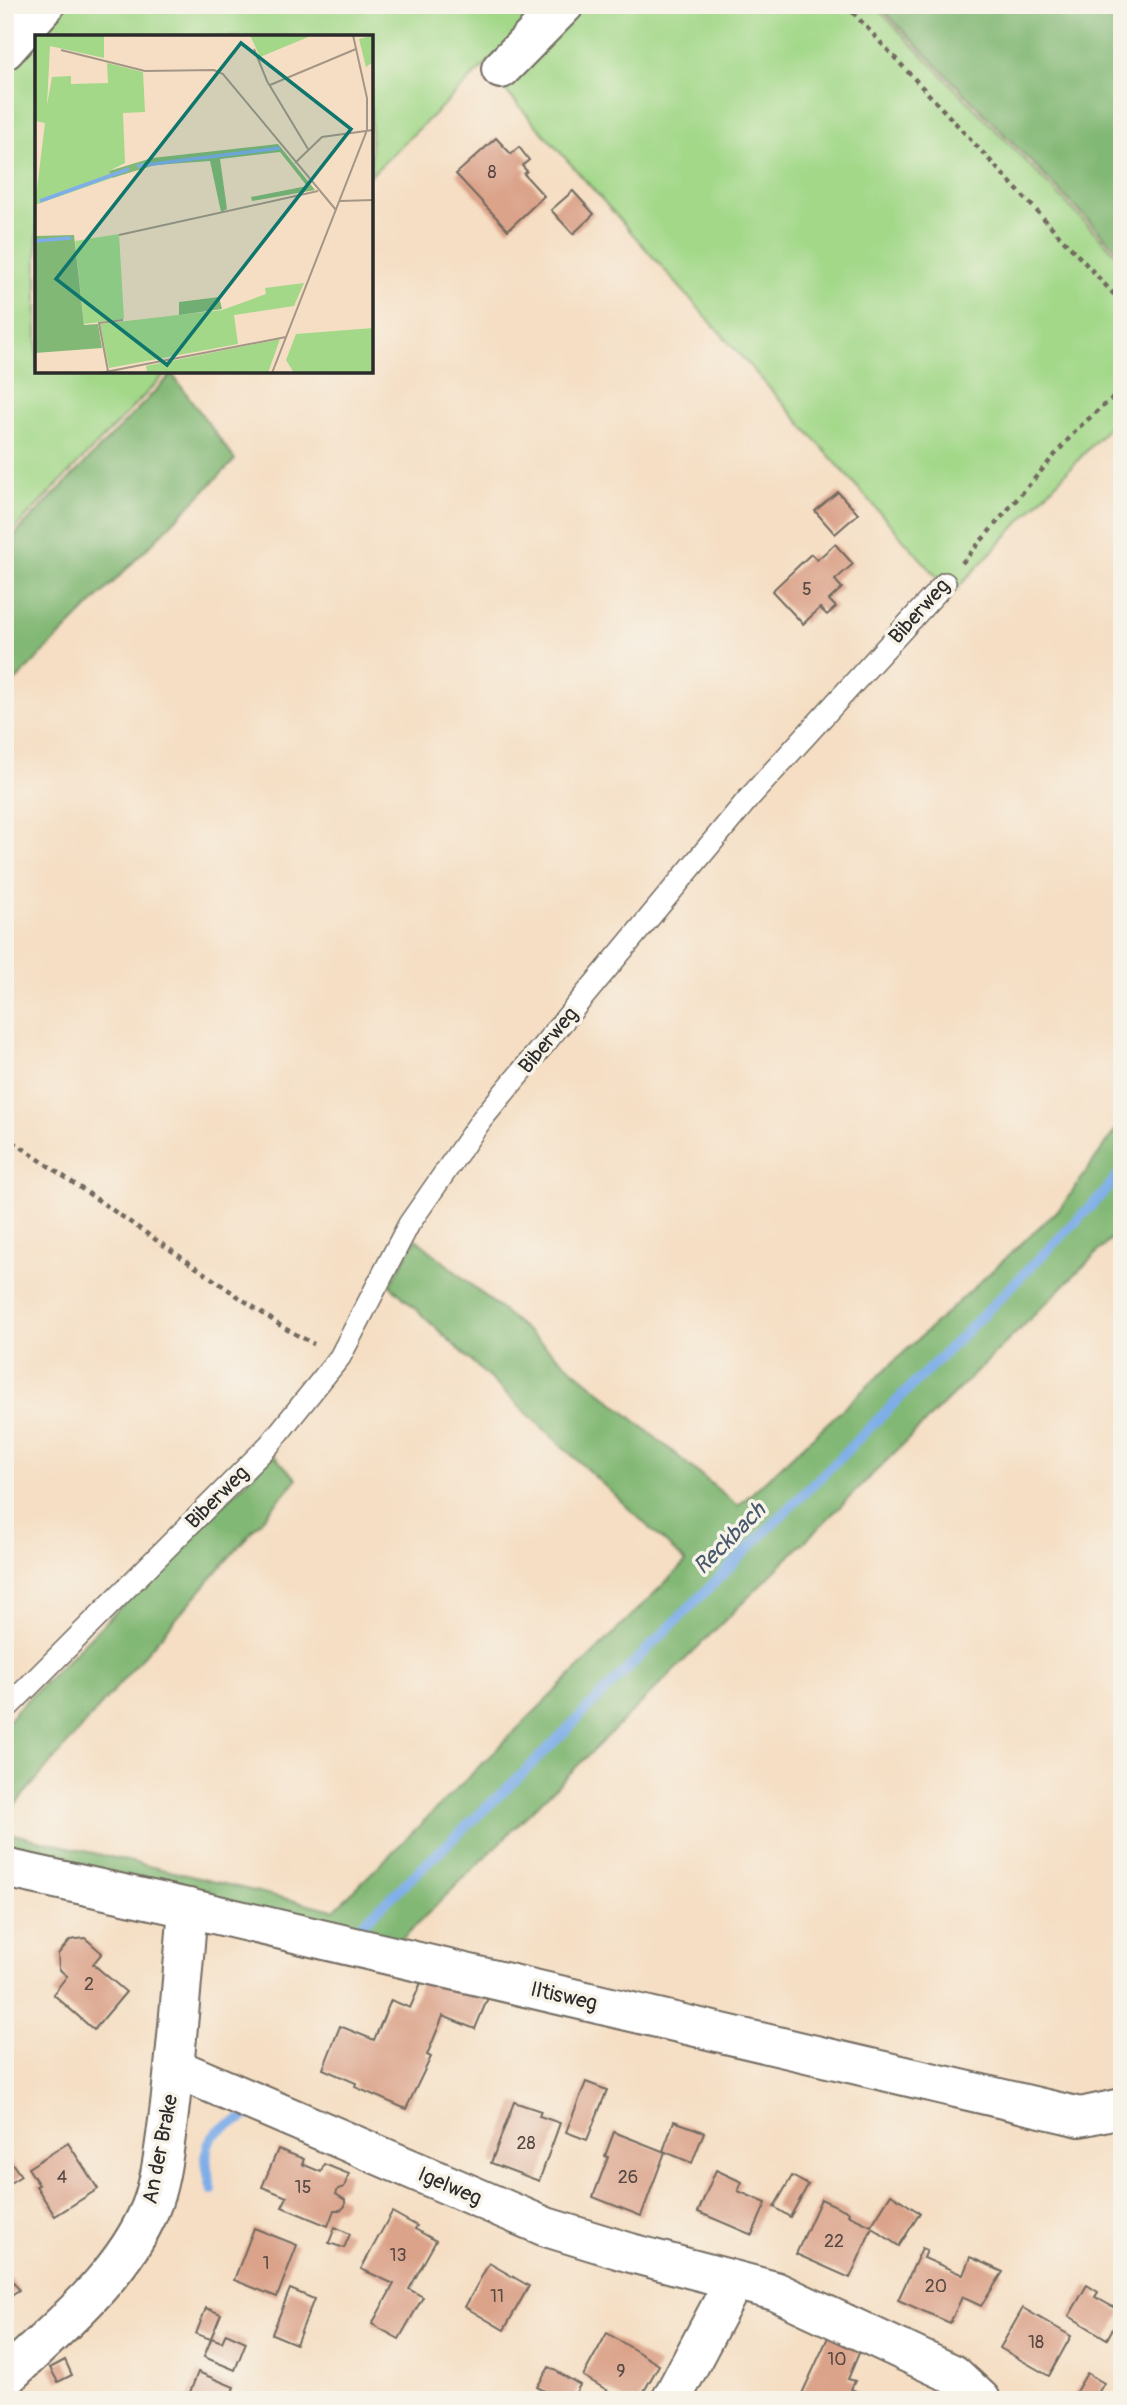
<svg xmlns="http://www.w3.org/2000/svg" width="1127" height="2405" viewBox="0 0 1127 2405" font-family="Pangolin,sans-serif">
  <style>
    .green { fill: #a3d889; stroke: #67825a; stroke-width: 2 }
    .forest { fill: #82b875; stroke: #567250; stroke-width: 2 }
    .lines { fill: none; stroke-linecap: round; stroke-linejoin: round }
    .stream { stroke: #7eade8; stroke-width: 10 }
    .building { fill: #dba38a }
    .lane-casing { stroke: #726a60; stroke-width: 24 }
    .street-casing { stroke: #726a60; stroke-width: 42 }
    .path { stroke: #726a60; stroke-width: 4.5; stroke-dasharray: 5 5; stroke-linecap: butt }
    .lane { stroke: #fff; stroke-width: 21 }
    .street { stroke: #fff; stroke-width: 38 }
    .labels { text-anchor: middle; stroke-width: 7; stroke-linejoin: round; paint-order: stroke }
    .number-label { font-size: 18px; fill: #574943 }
    .street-label { font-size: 21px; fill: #2b2b2b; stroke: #f7f3e8 }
    .water-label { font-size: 23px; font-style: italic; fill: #48586d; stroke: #f7f3e8 }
    .inset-river { fill: none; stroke: #7eade8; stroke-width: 3.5 }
    .inset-road { fill: none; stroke: #a49686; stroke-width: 2 }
    .view { fill: #0f766e; fill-opacity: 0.15; stroke: #0f766e; stroke-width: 3.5 }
    .inset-edge { fill: none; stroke: #2b2b2b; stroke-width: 3.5 }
  </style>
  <rect width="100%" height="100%" fill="#f7f3e8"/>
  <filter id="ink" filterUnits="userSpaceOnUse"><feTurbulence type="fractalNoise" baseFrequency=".0143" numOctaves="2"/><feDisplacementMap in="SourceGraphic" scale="14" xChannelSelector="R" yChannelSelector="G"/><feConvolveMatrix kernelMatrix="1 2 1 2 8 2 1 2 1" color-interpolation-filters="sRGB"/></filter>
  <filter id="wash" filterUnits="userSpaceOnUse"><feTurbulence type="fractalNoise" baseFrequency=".00686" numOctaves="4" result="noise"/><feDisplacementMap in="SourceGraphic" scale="28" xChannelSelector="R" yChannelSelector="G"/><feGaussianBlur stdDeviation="1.57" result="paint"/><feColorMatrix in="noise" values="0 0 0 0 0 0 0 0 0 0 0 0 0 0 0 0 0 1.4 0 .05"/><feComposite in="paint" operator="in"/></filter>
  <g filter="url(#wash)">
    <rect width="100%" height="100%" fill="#f5dec3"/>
    <g class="green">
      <path d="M61,5H547L371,175V37H37V371H168L5,539V68Z"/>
      <path d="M574,5H874L1122,260V413L952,594L497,81Z"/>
    </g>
    <g class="forest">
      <path d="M878,5H1122V255Z"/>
      <path d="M172,374L235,460L7,689L5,545Z"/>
      <path d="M1122,1121V1227L1118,1232L394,1947L5,1856V1832L334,1910L686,1562L390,1285L416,1239L738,1506L1062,1206Z"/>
      <path d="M273,1455L297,1479L5,1816V1725L16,1711Z"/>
    </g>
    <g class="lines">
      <g class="stream">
        <path d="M358,1928L522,1774L989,1309L1102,1195L1122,1170"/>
        <path d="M212,2190C206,2169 199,2141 223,2128C232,2123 241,2121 248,2114"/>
      </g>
    </g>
    <g id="blocks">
      <g class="building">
        <path d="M496,138L511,154L519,147L529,160L522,166L527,171L524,174L544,196L508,230L456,174Z"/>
        <path d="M573,191L594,214L573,234L551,210Z"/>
        <path d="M838,492L858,514L835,534L815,511Z"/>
        <path d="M835,544L853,564L835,580L842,588L829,600L836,607L827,615L820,608L803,624L772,591L811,554L817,560Z"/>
        <path d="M85,1938L102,1953L93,1964L126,1992L94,2030L53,1994L67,1976L59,1969L58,1954L70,1940Z"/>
        <path d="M423,1978L490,1993L475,2029L443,2016L427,2055L431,2057L406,2109L355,2087L356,2083L323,2069L340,2026L374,2040L391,2000L410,2008Z"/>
        <path d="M586,2082L607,2090L587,2140L566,2132Z"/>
        <path d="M514,2102L541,2111L539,2116L560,2123L539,2181L491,2163Z"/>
        <path d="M674,2121L704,2132L692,2163L663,2151Z"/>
        <path d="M614,2132L665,2152L641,2216L593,2197L608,2157L605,2156Z"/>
        <path d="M68,2143L98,2189L55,2216L36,2186L39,2185L28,2168Z"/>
        <path d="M278,2149L304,2159L302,2164L321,2172L324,2164L349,2174L344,2187L338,2189L336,2194L345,2200V2206L341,2210H334L328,2226L282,2207L287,2197L262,2187Z"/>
        <path d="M5,2153L21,2176L5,2186Z"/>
        <path d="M716,2170L742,2182L738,2191L766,2203L752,2235L698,2212Z"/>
        <path d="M792,2176L808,2185L790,2217L774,2207Z"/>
        <path d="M891,2194L920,2213L899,2246L872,2228L850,2278L796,2254L821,2199L849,2212L848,2215L871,2226Z"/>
        <path d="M392,2212L417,2226L415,2229L436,2241L409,2289L423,2297L399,2339L372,2324L394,2284L361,2269Z"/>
        <path d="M335,2227L350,2234L344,2248L329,2243Z"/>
        <path d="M254,2228L297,2245L277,2297L234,2280Z"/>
        <path d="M922,2248L927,2250L924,2258L963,2275L970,2257L1003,2272L981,2306L962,2297L950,2323L898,2300Z"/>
        <path d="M489,2263L529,2286L504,2330L465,2307Z"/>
        <path d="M5,2269L19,2290L5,2299Z"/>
        <path d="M1087,2285L1098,2292L1095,2297L1122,2312L1107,2339L1069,2316Z"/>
        <path d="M290,2289L314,2299L296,2344L272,2334Z"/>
        <path d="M206,2308L221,2314L211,2338L222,2342L226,2333L246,2342L235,2370L204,2357L211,2339L196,2334Z"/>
        <path d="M1023,2308L1071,2336L1049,2376L1000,2348Z"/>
        <path d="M607,2333L659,2365L639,2400H624L583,2376Z"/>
        <path d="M830,2333L862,2346L848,2379L855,2381L851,2389L877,2400H799Z"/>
        <path d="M65,2360L72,2375L58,2382L50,2368Z"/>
        <path d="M549,2367L580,2385L572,2400H561L537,2387Z"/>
        <path d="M198,2372L234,2387L229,2400H187Z"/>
        <path d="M1087,2373L1104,2383L1094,2400H1071Z"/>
        <path d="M121,2393L139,2400H118Z"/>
      </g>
    </g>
  </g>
  <g filter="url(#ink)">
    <use href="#blocks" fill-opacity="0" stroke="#726a60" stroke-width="2"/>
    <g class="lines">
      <defs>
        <path id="lane" d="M5,1710L269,1445L340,1357L409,1224L482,1119L748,799L945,583"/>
        <g id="street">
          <path d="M5,50L45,5"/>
          <path d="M501,69L564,5"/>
          <path d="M5,1868L188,1908L1080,2117L1122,2108"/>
          <path d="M175,2068L546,2227L631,2253L775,2291L953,2374L981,2400"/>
          <path d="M5,2378C57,2328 121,2278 150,2209C161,2182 164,2149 168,2121C177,2050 182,1979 188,1908"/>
          <path d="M671,2400L734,2281"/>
        </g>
      </defs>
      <use href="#lane" class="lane-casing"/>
      <use href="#street" class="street-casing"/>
      <g class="path">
        <path d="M846,5L1122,303"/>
        <path d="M962,563L1078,428L1122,390"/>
        <path d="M5,1136L284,1328L314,1344"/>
      </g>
      <use href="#lane" class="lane"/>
      <use href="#street" class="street"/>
    </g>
  </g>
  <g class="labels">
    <g class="number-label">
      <text x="492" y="178">8</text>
      <text x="807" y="595">5</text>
      <text x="89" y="1990">2</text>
      <text x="526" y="2149">28</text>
      <text x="62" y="2183">4</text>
      <text x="628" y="2183">26</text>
      <text x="303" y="2193">15</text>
      <text x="834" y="2247">22</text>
      <text x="398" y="2261">13</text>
      <text x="266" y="2269">1</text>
      <text x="936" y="2292">20</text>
      <text x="497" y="2302">11</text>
      <text x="1036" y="2348">18</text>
      <text x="837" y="2365">10</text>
      <text x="621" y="2377">9</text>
    </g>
    <g class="street-label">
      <text transform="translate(919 611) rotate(-48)" y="7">Biberweg</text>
      <text transform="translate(548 1040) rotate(-50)" y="7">Biberweg</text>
      <text transform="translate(217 1497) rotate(-45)" y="7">Biberweg</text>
      <text transform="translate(564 1996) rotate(13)" y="7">Iltisweg</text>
      <text transform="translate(160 2149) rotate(-79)" y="7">An der Brake</text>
      <text transform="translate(450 2186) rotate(23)" y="7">Igelweg</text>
    </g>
    <g class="water-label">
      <text transform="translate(729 1538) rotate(-45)" y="8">Reckbach</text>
    </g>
  </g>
  <g transform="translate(35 35)">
    <rect width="338" height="338" fill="#f5dec3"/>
    <path d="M0,0H69V23L15,11L12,70L17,42L36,41V49L73,48L72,28L108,37L110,77L88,78L90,128L74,136L77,143L0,170L10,88L0,86ZM215,0H278L225,22ZM338,0V27L331,32L324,4ZM84,199L89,284L49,289L40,206ZM269,248L259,271L199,280L203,309L74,333L65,289L187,275L231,259L230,253ZM338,293V338H259L251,325L261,299ZM245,304L233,338H112L111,331Z" fill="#a3d889"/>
    <path d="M243,109L280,155L217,166L216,162L272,151L245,117L185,124L192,174L186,177L175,126L120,130L77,143L74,136L117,123ZM39,200L49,290L63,289L67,313L0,318V201ZM184,262L187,274L144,280V267Z" fill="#82b875"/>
    <path class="inset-river" d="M102,131L245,113M5,166L94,134M0,206L36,203"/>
    <path class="inset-road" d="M219,14L232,46L273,114M26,15L110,36L179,35L188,39L301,175M235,50L321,14M260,128L287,102L338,95M305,166L338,165M84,200L283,156M73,336L64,288L88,285M65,338L251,302M237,338L332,95V63L318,0"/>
    <path class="view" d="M206,8L316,94L132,330L21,244Z"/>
    <rect width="338" height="338" class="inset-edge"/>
  </g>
  <rect width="1127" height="2405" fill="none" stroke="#f7f3e8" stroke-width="28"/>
</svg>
